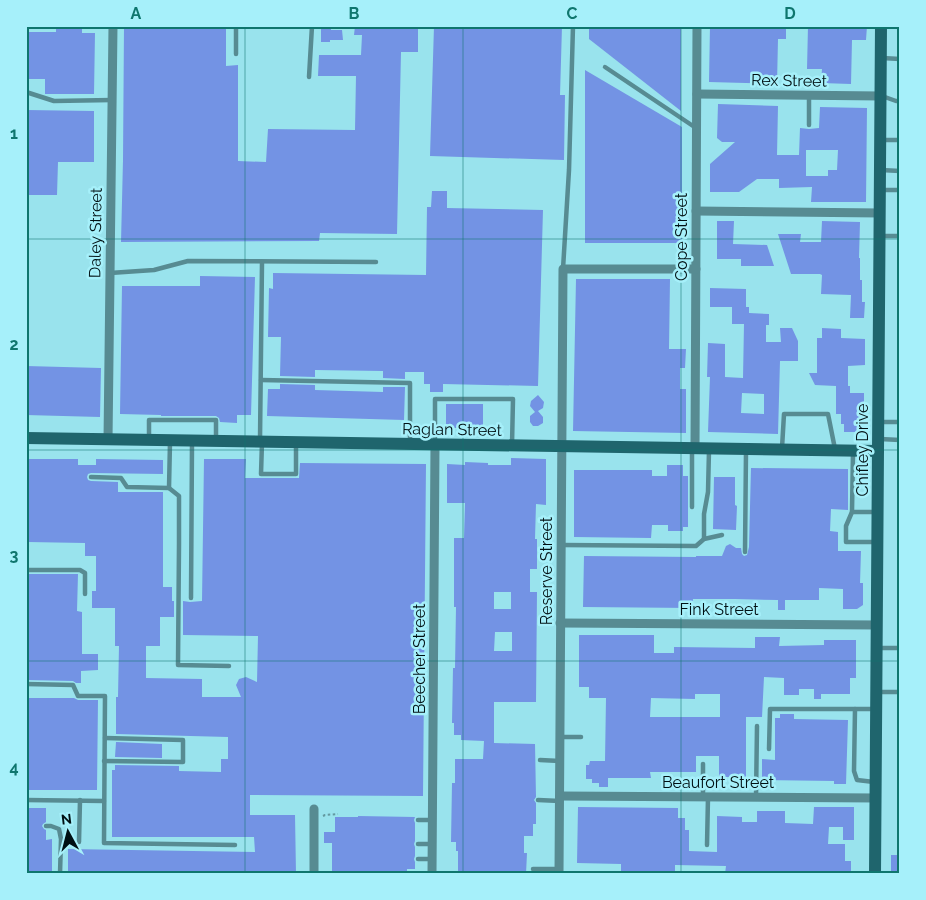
<svg xmlns="http://www.w3.org/2000/svg" width="926" height="900" viewBox="0 0 926 900" font-family="Raleway,sans-serif">
  <style>
    .building { fill: #7393e4; fill-rule: evenodd }
    .lines { fill: none; stroke-linecap: round; stroke-linejoin: round }
    .path { stroke: #6399a0; stroke-width: 2; stroke-dasharray: 2.5 2.5; stroke-linecap: butt }
    .lane { stroke: #578b92; stroke-width: 4.5 }
    .street { stroke: #578b92; stroke-width: 9 }
    .secondary { stroke: #1f656d; stroke-width: 12 }
    .grid { fill: none; stroke: #0f766e; stroke-width: 1; stroke-opacity: 0.55 }
    .labels { text-anchor: middle; stroke-width: 5; stroke-linejoin: round; paint-order: stroke }
    .street-label { font-size: 16px; fill: #001013; stroke: #a6f0fa }
    .neatline { fill: none; stroke: #0f766e; stroke-width: 2 }
    .grid-label { font-size: 16px; text-anchor: middle; font-weight: bold; fill: #0f766e }
  </style>
  <rect width="100%" height="100%" fill="#99e3ed"/>
  <g class="building">
    <path d="M56,26H82V33H95L94,94H45V79H26V32H56Z"/>
    <path d="M124,26H226V66L238,65V161L266,162L268,129L355,130L356,76H318L319,55H361L362,35H354L355,26H418V52H401L397,234L320,233L319,241L121,242L123,160Z"/>
    <path d="M321,26H331V30H342L343,40H330V42H321Z"/>
    <path d="M434,26H562L560,95H565L564,160L430,156Z"/>
    <path d="M589,26H681V111L589,39Z"/>
    <path d="M710,26H786V39H778L777,84L709,82Z"/>
    <path d="M808,26H867L866,40H852L851,84L821,83L822,69H807Z"/>
    <path d="M585,70L682,127V243H585Z"/>
    <path d="M718,104L778,106L777,155H799L800,128L809,129L819,128L820,107L867,108L866,202H811L812,187L779,188V179H757L739,192H710V164L735,142H722L717,138ZM806,150H838L837,170H828V176H806Z"/>
    <path d="M26,110L94,111V162H58L57,195H26Z"/>
    <path d="M432,191H447V208L543,210L538,386L443,384V392H430V384H424V372H405V379L383,378V371L315,370V377L280,376L281,337H268L269,288L273,289V273L426,275L427,207H431Z"/>
    <path d="M717,221H734L733,244L767,245L774,266H741V259H717Z"/>
    <path d="M822,221L860,222L859,258H860V280H862V302H865L864,318H850L851,295L821,294L822,275L820,274H791L778,234H801L800,242H821Z"/>
    <path d="M200,276L255,277L251,415H237V423L220,422L219,418L216,416H161V415L120,414L122,286H200Z"/>
    <path d="M576,279H670L669,349H686L685,368H680V389H686V433L573,431Z"/>
    <path d="M710,288L746,289V307H749V313L769,314V325H766V342H781L780,328H792L798,341V361H780L778,434L708,432L710,377H707L708,343L725,344V377L743,378L744,324H732V307H710ZM742,393L764,394V414L741,413Z"/>
    <path d="M822,328L841,329V338L865,339V365L848,366V386H850V393H864V422H860V432H844V424H841V414H836V386L815,385L809,373H817V338H822Z"/>
    <path d="M26,366L101,368L100,417L26,415Z"/>
    <path d="M280,384L315,385V390L383,392V387H405L404,420L267,416L268,389H280Z"/>
    <path d="M538,395L544,402L543,408L538,411L543,417V423L538,426H533L530,422V416L535,412L530,406L531,401Z"/>
    <rect x="446" y="404" width="37" height="24"/>
    <path d="M511,458L546,459V505L536,504L535,539H537V569H530V592H537L536,702H494V743L535,744L536,797L534,800L536,803V824H533V836H524V853H527L526,874H458V851H456V842H451L452,783H455V759H483L484,741L461,740V735H454V723H452L453,668H455L456,607H454V538H464L465,503H447V464L465,465V462L488,463V465H511ZM494,592H511V609H494ZM495,632H512V651H494Z"/>
    <path d="M29,459H78V465H96V459L163,460V474L91,473L88,474L87,477L88,480L91,481L118,482V492H163V587H172V601H174V617H160V646H146V678L202,679V697H241L236,685L239,679L246,677L257,682L258,636L183,635V601L190,602L202,601L204,459H246L245,478H299L300,463L426,464L423,796L250,795V815H295L296,874H68V849L255,852L254,837H112V770H115V765L179,766V771L221,772V759H228V737L116,734V697H118L119,646H115V608H92V591H96V556H85V543L28,542Z"/>
    <path d="M667,465H683V476H688V527H683V531H668V525H652L651,538L574,537V470H652V476H667Z"/>
    <path d="M751,468L848,469V510L831,509L830,531L838,532V551H861L860,583H863V605L857,609H843V589L819,588V600H785V610H778V600L735,599H693L692,608L583,607L584,556L696,557V556H722L726,546L730,544L736,548H741L742,554L744,556L747,555L749,547Z"/>
    <path d="M714,477H735V505L737,506L736,530L713,529Z"/>
    <path d="M27,574H78L77,611L82,612V654H98V670L81,671V683H76L73,681L26,680Z"/>
    <path d="M579,635H654V653H674V647L755,648V637H780L779,646L824,645V640H856V678H850V694H821V699H814V689H799V695H784V678L764,677L762,717H746V777H719V756H696V772H650L651,778H608V787H599V783H592V779H586V765H589L590,761H605L606,698H589V687H579ZM695,694H720V717H650L651,698L695,699Z"/>
    <path d="M26,698H74L78,700H98L97,790H26Z"/>
    <path d="M780,714H794V719L848,720L846,784H834V781L762,780V759L775,760V718H780Z"/>
    <path d="M116,742L162,744V758L115,757Z"/>
    <path d="M578,807L678,808V818H685V830H689V851L717,852V816L742,817V822H757V811H785V823L813,824L814,807H854V840H843V827H829L828,844H845V861H851V874H725L726,866L675,865V874H621V864L577,863Z"/>
    <path d="M26,808H46V822L43,824L42,826L44,829L46,830V840L52,839V874H26Z"/>
    <path d="M358,816L415,817L414,820L415,823V841L414,844L415,847V856L414,859L415,862V869H407V874H332V843H324V832H335V817H358Z"/>
    <rect x="891" y="855" width="9" height="19"/>
  </g>
  <g class="lines">
    <path class="path" d="M323,816L325,815L338,814"/>
    <g class="lane">
      <path d="M236,54V26"/>
      <path d="M882,58L900,59"/>
      <path d="M605,67L696,128"/>
      <path d="M309,77L312,26"/>
      <path d="M26,92L54,101L112,100"/>
      <path d="M882,96L896,101H900"/>
      <path d="M809,125V95"/>
      <path d="M882,140H900"/>
      <path d="M881,170L900,171"/>
      <path d="M881,190H900"/>
      <path d="M881,236H900"/>
      <path d="M563,269L569,170L573,26"/>
      <path d="M110,273L154,270L188,261L376,262"/>
      <path d="M261,380L410,383V443"/>
      <path d="M880,422H900"/>
      <path d="M149,439V420H216V439"/>
      <path d="M880,439L900,440"/>
      <path d="M260,440L262,262"/>
      <path d="M262,442L261,474H296V444"/>
      <path d="M435,443V399H513L512,445"/>
      <path d="M782,448L784,414H828L835,449"/>
      <path d="M692,450V507"/>
      <path d="M853,452L852,512L846,526V542H875"/>
      <path d="M91,477L121,478L127,487L169,488L170,442"/>
      <path d="M169,488L179,496V544L178,665L229,666"/>
      <path d="M852,512H876"/>
      <path d="M704,539V514L708,492L709,450"/>
      <path d="M561,545L696,546L704,539L722,535"/>
      <path d="M745,552L746,451"/>
      <path d="M26,570H80L85,573V594"/>
      <path d="M191,598L192,442"/>
      <path d="M878,648H900"/>
      <path d="M26,684L73,685L78,696H105L104,843L235,845"/>
      <path d="M878,692H900"/>
      <path d="M855,709L854,771L857,780L874,782"/>
      <path d="M560,737H581"/>
      <path d="M769,749L770,709H875"/>
      <path d="M540,760L560,761"/>
      <path d="M104,761L183,762V740L105,738"/>
      <path d="M703,764V797"/>
      <path d="M756,798L757,726"/>
      <path d="M26,800L104,801"/>
      <path d="M538,800L560,801"/>
      <path d="M418,820H432"/>
      <path d="M46,826H51L59,829L61,839L60,874"/>
      <path d="M79,842L80,800"/>
      <path d="M418,844H432"/>
      <path d="M707,845L708,797"/>
      <path d="M418,859H432"/>
      <path d="M533,869H560"/>
    </g>
    <g class="street">
      <path d="M697,94L881,96"/>
      <path d="M696,211L880,213"/>
      <path d="M108,440L113,26"/>
      <path d="M695,448L697,26"/>
      <path d="M560,623L877,625"/>
      <path d="M560,796L876,798"/>
      <path d="M314,874V809"/>
      <path d="M432,874L435,445"/>
      <path d="M559,874L563,269H696"/>
    </g>
    <g class="secondary">
      <path d="M26,438L878,451"/>
      <path d="M875,874L881,26"/>
    </g>
  </g>
  <path class="grid" d="M245,26V874M463,26V874M681,26V874M26,239H900M26,450H900M26,661H900"/>
  <g class="labels">
    <g class="street-label">
      <text transform="translate(789 80) rotate(1)" y="6">Rex Street</text>
      <text transform="translate(95 233) rotate(-89)" y="6">Daley Street</text>
      <text transform="translate(681 237) rotate(-90)" y="6">Cope Street</text>
      <text transform="translate(452 429) rotate(1)" y="6">Raglan Street</text>
      <text transform="translate(862 450) rotate(-90)" y="6">Chifley Drive</text>
      <text transform="translate(546 571) rotate(-90)" y="6">Reserve Street</text>
      <text x="719" y="615">Fink Street</text>
      <text transform="translate(419 659) rotate(-90)" y="6">Beecher Street</text>
      <text x="718" y="788">Beaufort Street</text>
    </g>
  </g>
  <rect width="926" height="900" fill="none" stroke="#a6f0fa" stroke-width="55"/>
  <g transform="translate(68 832) rotate(353)" stroke="#a6f0fa" stroke-width="4" paint-order="stroke">
  <path d="M0-4L9 19L0 12L-9 19Z" fill="#001013"/>
  <text y="-8" font-size="14" font-weight="bold" text-anchor="middle" fill="#001013">N</text>
  </g>
  <rect x="28" y="28" width="870" height="844" class="neatline"/>
  <g class="grid-label">
    <text x="136" y="19">A</text>
    <text x="354" y="19">B</text>
    <text x="572" y="19">C</text>
    <text x="790" y="19">D</text>
    <text x="14" y="139">1</text>
    <text x="14" y="350">2</text>
    <text x="14" y="561">3</text>
    <text x="14" y="773">4</text>
  </g>
</svg>
